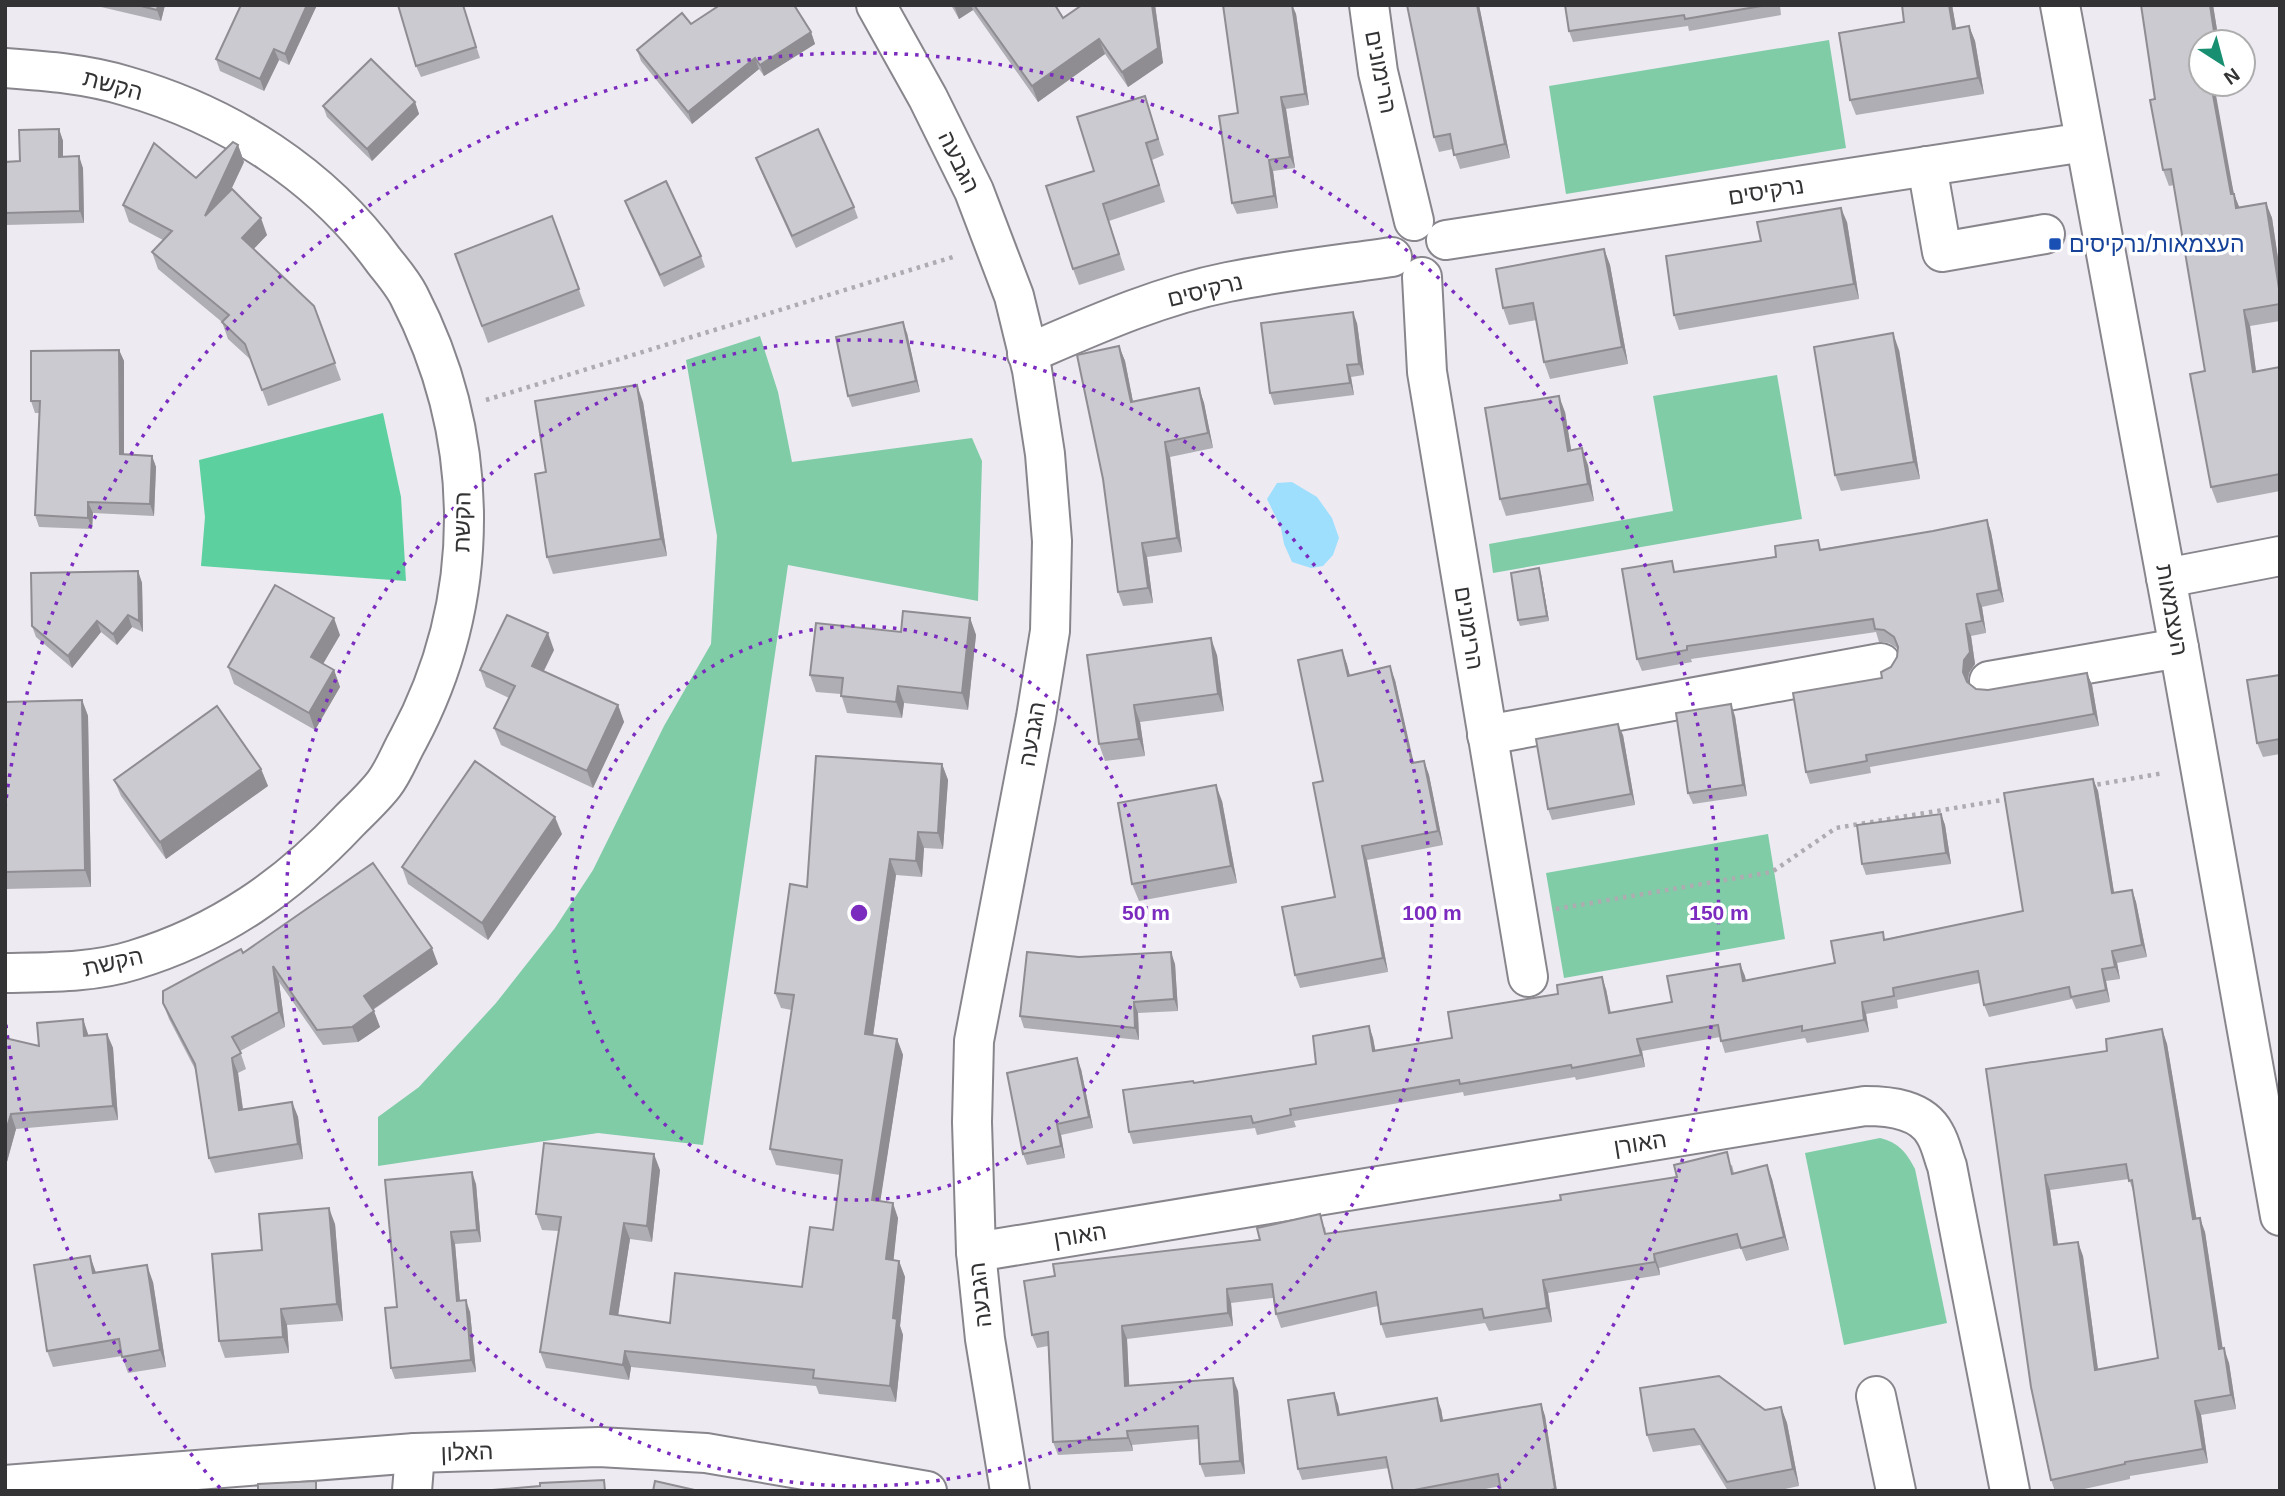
<svg xmlns="http://www.w3.org/2000/svg" width="2285" height="1496" viewBox="0 0 2285 1496" font-family="Arial,Heebo,sans-serif">
  <style>
    .green { fill: #7fcca7 }
    .forest { fill: #5cd09e }
    .water { fill: #9fdffe }
    .lines { fill: none; stroke-linecap: round; stroke-linejoin: round }
    .minor-casing { stroke: #88868c; stroke-width: 42 }
    .path { stroke: #aeabb1; stroke-width: 4.5; stroke-dasharray: 3.5 5; stroke-linecap: butt }
    .minor { stroke: #fff; stroke-width: 38 }
    .wall { fill: #afaeb4; fill-rule: evenodd }
    .shaded-wall { fill: #8f8d92 }
    .building { fill: #cccad1; stroke: #8f8d92; stroke-width: 2; fill-rule: evenodd }
    .ring { fill: none; stroke: #7b2cbf; stroke-width: 3.5; stroke-dasharray: 3.5 7 }
    .transit-dot { fill: #1a4fb4; stroke: #fff; stroke-width: 2.5 }
    .labels { text-anchor: middle; stroke-width: 7; stroke-linejoin: round; paint-order: stroke }
    .street-label { font-size: 23px; fill: #333234; stroke: #fff }
    .transit-label { font-size: 23px; fill: #164399; stroke: #fff; text-anchor: start }
    .centre { fill: #7b2cbf; stroke: #fff; stroke-width: 3.5 }
    .ring-label { font-size: 21px; text-anchor: middle; font-weight: bold; fill: #7b2cbf; stroke: #fff; stroke-width: 7; stroke-linejoin: round; paint-order: stroke }
  </style>
  <rect width="100%" height="100%" fill="#edeaf2"/>
  <g class="green">
    <path d="M1829,40L1846,148L1566,194L1549,86Z"/>
    <path d="M760,336L778,392L792,462L972,438L982,461L978,601L788,565L703,1145L598,1133L378,1166V1117L419,1087L496,1003L555,928L593,870L664,726L711,644L717,536L686,360Z"/>
    <path d="M1777,375L1802,519L1493,573L1489,544L1673,511L1653,396Z"/>
    <path d="M1768,834L1785,939L1564,978L1546,873Z"/>
    <path d="M1880,1138C1899,1143 1906,1152 1915,1169L1947,1323L1844,1345L1805,1153Z"/>
  </g>
  <path class="forest" d="M383,413L401,497L406,581L201,566L205,517L199,460Z"/>
  <path class="water" d="M1292,482L1317,497L1332,518L1339,538L1333,555L1323,566L1311,568L1292,562L1284,544L1281,528L1267,499L1277,483Z"/>
  <g class="lines">
    <defs>
      <g id="minor">
        <path d="M876,5L928,98L974,191L1014,296L1032,370L1045,454L1052,541L1050,631L1036,717L974,1041L972,1122L976,1252L985,1339L1010,1491"/>
        <path d="M1369,5L1378,72L1414,221"/>
        <path d="M2060,5L2179,648L2280,1216"/>
        <path d="M5,68C46,71 87,74 126,86C228,115 322,175 384,261C393,272 403,284 409,296C482,437 483,600 408,740C400,754 394,771 384,784C374,797 361,809 349,821C288,886 220,934 134,960C93,973 48,972 5,973"/>
        <path d="M1927,166L1942,252L2045,234"/>
        <path d="M1446,240L2085,142"/>
        <path d="M1422,277L1427,372L1528,977"/>
        <path d="M1027,354C1092,326 1158,296 1228,282C1282,271 1337,265 1392,257"/>
        <path d="M2166,578L2280,556"/>
        <path d="M1989,681L2179,648"/>
        <path d="M1487,735L1881,663"/>
        <path d="M976,1252L1865,1106C1890,1106 1922,1109 1935,1134C1941,1144 1943,1156 1947,1166L2010,1491"/>
        <path d="M1876,1396L1896,1491"/>
        <path d="M5,1485L415,1453L599,1447L706,1453L927,1491"/>
        <path d="M412,1491L415,1453"/>
      </g>
    </defs>
    <use href="#minor" class="minor-casing"/>
    <g class="path">
      <path d="M486,400L956,256"/>
      <path d="M2089,786L2164,773"/>
      <path d="M1556,909L1772,872L1836,828L2008,799"/>
    </g>
    <use href="#minor" class="minor"/>
  </g>
  <g class="wall">
    <path d="M101,5H165L161,21L101,7Z"/>
    <path d="M317,5L289,65L279,60L264,91L220,71L216,59Z"/>
    <path d="M463,5L480,58L421,77L416,66Z"/>
    <path d="M951,5H1055L1063,18L1082,5H1155L1163,63L1128,87L1105,54L1038,102L973,10L959,19Z"/>
    <path d="M1292,5L1296,14L1309,105L1286,109L1295,168L1273,171L1278,208L1237,214L1232,203L1238,113Z"/>
    <path d="M1479,5L1510,158L1460,169L1453,149L1439,152L1434,137Z"/>
    <path d="M1565,5H1780L1781,15L1689,31L1688,26L1573,42L1569,31Z"/>
    <path d="M1952,5L1956,28L1969,26L1975,41L1984,94L1856,115L1850,100L1904,22Z"/>
    <path d="M2141,5H2213L2219,42H2201L2234,194L2239,207L2266,203L2272,218L2280,272V321L2250,326L2256,371L2280,367V491L2217,503L2211,487L2205,371L2174,185L2169,186L2163,170L2155,99Z"/>
    <path d="M691,24L811,32L815,44L764,76L759,69L692,124L641,61L637,50Z"/>
    <path d="M1145,96L1164,155L1152,160L1165,202L1109,221L1125,270L1079,285L1073,269L1094,171Z"/>
    <path d="M415,102L419,114L372,161L327,117L323,106Z"/>
    <path d="M59,129L63,141V157L83,168L84,223L5,225V162L20,161Z"/>
    <path d="M238,145L244,162L231,190L267,235L253,249L314,306L341,380L268,406L251,360L228,339L222,322L158,269L152,252L163,240L129,222L123,205L196,178Z"/>
    <path d="M756,158L854,207L858,218L796,248L760,169Z"/>
    <path d="M625,201L701,256L705,267L664,287L629,212Z"/>
    <path d="M552,216L585,306L488,343L455,254Z"/>
    <path d="M1847,222L1859,299L1679,330L1674,315Z"/>
    <path d="M1604,249L1610,265L1628,364L1550,379L1544,362L1537,320L1509,325L1503,308Z"/>
    <path d="M1357,323L1364,375L1351,377L1354,395L1274,405L1270,393Z"/>
    <path d="M907,333L920,392L852,407L848,396Z"/>
    <path d="M1119,346L1125,361L1133,402L1199,388L1204,403L1213,448L1170,457L1182,552L1147,557L1153,603L1123,606L1118,592Z"/>
    <path d="M119,350L124,361V455L152,456L156,467L154,516L93,513L92,529L39,527L35,515L39,413H35L31,401Z"/>
    <path d="M1899,350L1920,479L1841,491L1835,475Z"/>
    <path d="M643,402L667,556L553,574L547,557L546,472Z"/>
    <path d="M1565,412L1571,450L1588,465L1594,501L1506,516L1500,499Z"/>
    <path d="M1987,520L1991,532L2004,602L1982,607L1986,633L1971,636L1975,664L1969,673L1968,682L1976,689L1988,690L2087,673L2092,685L2099,726L1870,767L1871,773L1810,784L1806,772L1882,678L1897,657L1898,649L1889,643L1879,642L1876,632L1691,659L1692,662L1642,671L1637,659L1676,572L1933,531Z"/>
    <path d="M1539,568L1541,574L1549,621L1520,626L1518,620Z"/>
    <path d="M138,571L142,583L143,632L132,627L117,645L101,632L72,668L36,637L32,626Z"/>
    <path d="M970,618L976,635L968,710L904,703L902,718L847,713L841,694L816,692L810,675L901,632Z"/>
    <path d="M340,635L323,664L334,670L340,687L315,730L234,684L228,667Z"/>
    <path d="M554,650L544,671L618,705L624,722L593,788L501,745L494,728L509,698L486,687L480,670Z"/>
    <path d="M1342,650L1350,675L1395,680L1413,763L1424,761L1429,775L1443,845L1367,860L1388,972L1300,988L1295,975L1335,897L1323,781Z"/>
    <path d="M1087,655H1217L1224,711L1140,722L1145,756L1105,761L1099,744Z"/>
    <path d="M2280,675V754L2263,757L2257,743Z"/>
    <path d="M82,700L88,716L91,887L5,889V702Z"/>
    <path d="M1735,716L1747,796L1693,804L1688,793Z"/>
    <path d="M1623,735L1635,805L1552,820L1548,809Z"/>
    <path d="M942,764L948,780L943,849L924,848L922,877L896,875L873,1035L897,1039L903,1055L880,1201L898,1218L893,1260L899,1261L905,1277L900,1326L903,1335L896,1402L819,1394L816,1386L631,1367L629,1380L546,1368L540,1352L559,1231L542,1230L536,1214L660,1170L652,1242L630,1239L618,1315L670,1323L802,1287L833,1230L840,1175L776,1165L770,1149L792,1010L781,1008L775,993L807,887Z"/>
    <path d="M261,769L268,786L166,859L121,796L114,780Z"/>
    <path d="M2093,779L2098,791L2114,893L2132,890L2136,902L2147,957L2117,963L2120,979L2106,981L2110,1002L2076,1009L2072,999L1989,1017L1984,1005L1980,983L1897,1000L1898,1008L1866,1014L1869,1032L1807,1043L1805,1038L1725,1053L1720,1037L1642,1051L1645,1067L1576,1080L1575,1077L1464,1096L1463,1092L1294,1121L1296,1127L1257,1135L1255,1128L1133,1144L1129,1132L1194,1083L1316,1064L1369,1026L1373,1038L1375,1051L1452,1038L1606,989L1611,1013L1672,1002L1740,964L1746,980L1835,963L1885,939L2023,911Z"/>
    <path d="M1222,801L1237,883L1139,901L1132,884Z"/>
    <path d="M1941,814L1945,825L1951,864L1866,875L1862,864Z"/>
    <path d="M562,834L488,940L408,884L402,867Z"/>
    <path d="M243,953L438,964L373,1010L380,1027L358,1042L323,1045L279,982L285,1027L240,1051L246,1069L238,1073L243,1109L292,1102L298,1117L303,1159L215,1173L209,1158L196,1071L169,1019L163,1003Z"/>
    <path d="M1175,964L1178,1011L1138,1013L1139,1040L1024,1028L1020,1016Z"/>
    <path d="M83,1019L88,1035L107,1034L113,1048L118,1120L16,1129L5,1169V1038L39,1046Z"/>
    <path d="M2162,1029L2167,1044L2196,1219L2205,1232L2222,1349L2229,1363L2236,1409L2201,1415L2208,1463L2130,1476V1479L2075,1491H2055L2051,1480L1986,1069L2107,1051ZM2129,1179L2134,1194L2158,1358L2098,1370L2083,1256L2058,1244L2050,1190Z"/>
    <path d="M1081,1069L1093,1128L1061,1135L1065,1158L1027,1165L1023,1154Z"/>
    <path d="M1732,1165L1734,1173L1772,1179L1789,1250L1746,1261L1741,1248L1659,1268L1660,1275L1548,1293L1552,1322L1489,1331L1485,1323L1386,1338L1381,1324L1378,1306L1281,1328L1276,1314L1273,1298L1231,1303L1233,1326L1127,1339L1129,1386L1238,1391L1245,1474L1205,1477L1200,1464L1198,1439L1132,1445L1133,1451L1058,1455L1053,1442L1048,1346L1037,1348L1032,1335L1055,1276L1325,1227L1326,1234L1561,1200Z"/>
    <path d="M476,1184L481,1242L455,1244L460,1301L470,1312L476,1372L395,1379L391,1368L397,1307Z"/>
    <path d="M335,1224L343,1321L287,1325L289,1353L225,1358L219,1341L262,1250Z"/>
    <path d="M90,1256L96,1273L153,1282L166,1367L128,1373L122,1356L53,1367L47,1351Z"/>
    <path d="M1334,1393L1338,1404L1340,1415L1441,1409L1443,1420L1541,1404L1545,1416L1557,1491H1501V1486L1475,1491H1393L1389,1468L1302,1480L1298,1469Z"/>
    <path d="M1781,1407L1787,1423L1799,1486L1775,1491H1728L1700,1445L1653,1452L1647,1435Z"/>
  </g>
  <g class="shaded-wall">
    <path d="M158,5H165L161,21L157,10Z"/>
    <path d="M307,5H317L289,65L285,54Z"/>
    <path d="M954,5H971L973,10L959,19Z"/>
    <path d="M1152,5H1155L1163,63L1128,87L1122,72Z"/>
    <path d="M1292,5L1296,14L1309,105L1305,94Z"/>
    <path d="M1477,5H1479L1510,158L1505,144Z"/>
    <path d="M1949,5H1952L1959,44L1953,29Z"/>
    <path d="M2210,5H2213L2219,42H2216L2215,38Z"/>
    <path d="M1969,26L1975,41L1984,94L1978,78Z"/>
    <path d="M811,32L815,44L764,76L760,65Z"/>
    <path d="M1099,39L1105,54L1038,102L1032,86Z"/>
    <path d="M274,49L279,60L264,91L260,79Z"/>
    <path d="M755,58L759,69L692,124L688,112Z"/>
    <path d="M2211,84H2214L2234,195V194L2240,209L2242,223L2231,194Z"/>
    <path d="M1281,97L1286,109L1295,168L1290,157Z"/>
    <path d="M415,102L419,114L372,161L367,149Z"/>
    <path d="M59,129L63,141V168L59,157Z"/>
    <path d="M238,145L244,162L211,232L205,216Z"/>
    <path d="M79,156L83,168L84,223L80,211Z"/>
    <path d="M1269,160L1273,171L1278,208L1274,196Z"/>
    <path d="M2266,203L2272,218L2280,272V295Z"/>
    <path d="M1841,208L1847,222L1859,299L1854,284Z"/>
    <path d="M261,218L267,235L248,255L242,238Z"/>
    <path d="M1604,249L1610,265L1628,364L1622,347Z"/>
    <path d="M2244,310L2250,326L2258,387L2253,372Z"/>
    <path d="M1353,312L1357,323L1364,375L1359,364Z"/>
    <path d="M903,322L907,333L920,392L916,381Z"/>
    <path d="M1893,333L1899,350L1920,479L1914,462Z"/>
    <path d="M1119,346L1125,361L1136,417L1131,402Z"/>
    <path d="M119,350L124,361V466L120,454Z"/>
    <path d="M1347,365L1351,377L1354,395L1350,383Z"/>
    <path d="M637,385L643,402L667,556L661,539Z"/>
    <path d="M1199,388L1204,403L1213,448L1208,433Z"/>
    <path d="M1559,396L1565,412L1574,467L1568,451Z"/>
    <path d="M1165,442L1170,457L1182,552L1177,538Z"/>
    <path d="M1582,448L1588,465L1594,501L1588,484Z"/>
    <path d="M152,456L156,467L154,516L150,504Z"/>
    <path d="M88,502L93,513L92,529L88,518Z"/>
    <path d="M1987,520L1991,532L2004,602L1999,590Z"/>
    <path d="M1142,543L1147,557L1153,603L1148,588Z"/>
    <path d="M1539,568L1541,574L1549,621L1547,616Z"/>
    <path d="M138,571L142,583L143,632L139,621Z"/>
    <path d="M1977,594L1982,607L1986,633L1982,621Z"/>
    <path d="M128,615L132,627L117,645L113,634Z"/>
    <path d="M334,618L340,635L317,674L311,657Z"/>
    <path d="M970,618L976,635L968,710L962,693Z"/>
    <path d="M97,621L101,632L72,668L68,656Z"/>
    <path d="M1966,624L1971,636L1975,664L1969,673L1967,684L1963,672Z"/>
    <path d="M548,633L554,650L538,682L532,666Z"/>
    <path d="M1211,638L1217,655L1224,711L1218,694Z"/>
    <path d="M1342,650L1347,664L1353,689L1348,676Z"/>
    <path d="M1390,666L1395,680L1417,777L1412,763Z"/>
    <path d="M334,670L340,687L315,730L309,713Z"/>
    <path d="M2087,673L2092,685L2099,726L2094,714Z"/>
    <path d="M898,686L904,703L902,718L896,702Z"/>
    <path d="M82,700L88,716L91,887L85,870Z"/>
    <path d="M1731,704L1735,716L1747,796L1743,785Z"/>
    <path d="M618,705L624,722L593,788L587,771Z"/>
    <path d="M1134,705L1140,722L1145,756L1139,739Z"/>
    <path d="M1618,724L1623,735L1635,805L1631,794Z"/>
    <path d="M1424,761L1429,775L1443,845L1438,831Z"/>
    <path d="M942,764L948,780L943,849L938,833Z"/>
    <path d="M261,769L268,786L166,859L160,842Z"/>
    <path d="M2093,779L2098,791L2116,905L2112,893Z"/>
    <path d="M1216,785L1222,801L1237,883L1231,866Z"/>
    <path d="M1941,814L1945,825L1951,864L1946,853Z"/>
    <path d="M555,817L562,834L488,940L482,923Z"/>
    <path d="M918,832L924,848L922,877L916,861Z"/>
    <path d="M1362,846L1367,860L1388,972L1383,958Z"/>
    <path d="M890,859L896,875L871,1050L865,1034Z"/>
    <path d="M2132,890L2136,902L2147,957L2142,945Z"/>
    <path d="M432,948L438,964L369,1012L364,996Z"/>
    <path d="M2112,951L2117,963L2120,979L2115,967Z"/>
    <path d="M1171,952L1175,964L1178,1011L1174,999Z"/>
    <path d="M1740,964L1745,976L1748,993L1743,981Z"/>
    <path d="M273,966L279,982L285,1027L279,1012Z"/>
    <path d="M2102,969L2106,981L2110,1002L2106,990Z"/>
    <path d="M1602,977L1606,989L1613,1025L1609,1013Z"/>
    <path d="M1134,1002L1138,1013L1139,1040L1135,1028Z"/>
    <path d="M1862,1002L1866,1014L1869,1032L1864,1020Z"/>
    <path d="M374,1011L380,1027L358,1042L352,1027Z"/>
    <path d="M83,1019L88,1034L89,1050L84,1036Z"/>
    <path d="M1369,1026L1373,1038L1378,1064L1373,1051Z"/>
    <path d="M2162,1029L2167,1044L2199,1233L2193,1219Z"/>
    <path d="M107,1034L113,1048L118,1120L113,1106Z"/>
    <path d="M897,1039L903,1055L878,1216L872,1200Z"/>
    <path d="M1637,1039L1642,1051L1645,1067L1641,1055Z"/>
    <path d="M232,1058L238,1073L245,1126L239,1110Z"/>
    <path d="M1077,1058L1081,1069L1093,1128L1089,1117Z"/>
    <path d="M292,1102L298,1117L303,1159L298,1144Z"/>
    <path d="M11,1114L16,1129L5,1169V1134Z"/>
    <path d="M1057,1124L1061,1135L1065,1158L1061,1146Z"/>
    <path d="M654,1154L660,1170L652,1242L647,1226Z"/>
    <path d="M1767,1165L1772,1179L1789,1250L1784,1237Z"/>
    <path d="M472,1172L476,1184L481,1242L477,1230Z"/>
    <path d="M2045,1175L2050,1190L2060,1259L2054,1245Z"/>
    <path d="M893,1203L898,1218L892,1275L886,1259Z"/>
    <path d="M329,1208L335,1224L343,1321L337,1304Z"/>
    <path d="M2200,1218L2205,1232L2225,1363L2219,1349Z"/>
    <path d="M624,1223L630,1239L616,1329L610,1314Z"/>
    <path d="M451,1232L455,1244L461,1313L457,1301Z"/>
    <path d="M2078,1242L2083,1256L2100,1385L2095,1370Z"/>
    <path d="M1654,1254L1659,1268L1660,1275L1655,1262Z"/>
    <path d="M90,1256L96,1273H93Z"/>
    <path d="M899,1261L905,1277L900,1326L903,1335L896,1402L890,1386L893,1318Z"/>
    <path d="M147,1265L153,1282L166,1367L160,1350Z"/>
    <path d="M1543,1280L1548,1293L1552,1322L1547,1308Z"/>
    <path d="M1227,1289L1231,1303L1233,1326L1228,1313Z"/>
    <path d="M466,1300L470,1312L476,1372L471,1360Z"/>
    <path d="M281,1309L287,1325L289,1353L283,1337Z"/>
    <path d="M1122,1326L1127,1339L1130,1400L1125,1386Z"/>
    <path d="M2224,1348L2229,1363L2236,1409L2231,1395Z"/>
    <path d="M625,1351L631,1367L629,1380L623,1365Z"/>
    <path d="M1233,1378L1238,1391L1245,1474L1240,1461Z"/>
    <path d="M1334,1393L1338,1404L1342,1427L1338,1415Z"/>
    <path d="M1437,1398L1441,1409L1445,1432L1441,1421Z"/>
    <path d="M2195,1401L2201,1415L2208,1463L2203,1449Z"/>
    <path d="M1541,1404L1545,1416L1557,1491H1555Z"/>
    <path d="M1781,1407L1787,1423L1799,1486L1793,1469Z"/>
    <path d="M1127,1431L1132,1445L1133,1451L1128,1438Z"/>
  </g>
  <g class="building">
    <path d="M137,5H158L157,10Z"/>
    <path d="M241,5H307L285,54L274,49L260,79L216,59Z"/>
    <path d="M398,5H463L476,47L416,66Z"/>
    <path d="M720,5H794L811,32L760,65L755,58L688,112L637,50L682,13L691,24Z"/>
    <path d="M974,5H1055L1063,18L1082,5H1152L1158,48L1122,72L1099,39L1032,86Z"/>
    <path d="M1223,5H1292L1305,94L1281,97L1290,157L1269,160L1274,196L1232,203L1219,116L1238,113Z"/>
    <path d="M1407,5H1477L1505,144L1454,155L1450,134L1434,137Z"/>
    <path d="M1565,5H1767L1685,19L1684,15L1569,31Z"/>
    <path d="M1902,5H1949L1953,29L1969,26L1978,78L1850,100L1839,33L1904,22Z"/>
    <path d="M2141,5H2210L2215,38L2203,41V42H2201V84H2211L2231,194H2234L2236,208L2266,203L2280,295V304L2244,310L2253,372L2280,367V474L2211,487L2190,374L2205,371L2171,169L2163,170L2150,100L2155,99Z"/>
    <path d="M371,59L415,102L367,149L323,106Z"/>
    <path d="M1145,96L1158,139L1146,143L1159,185L1103,204L1119,254L1073,269L1046,186L1094,171L1077,117Z"/>
    <path d="M59,129V157L79,156L80,211L5,213V162L20,161L19,130Z"/>
    <path d="M818,129L854,207L792,236L756,158Z"/>
    <path d="M233,142L238,145L205,216L232,189L261,218L242,238L314,306L335,363L262,390L245,344L222,322L229,315L152,252L172,231L123,205L154,143L196,178Z"/>
    <path d="M666,181L701,256L660,275L625,201Z"/>
    <path d="M1841,208L1854,284L1674,315L1666,256L1761,241L1757,222Z"/>
    <path d="M552,216L579,289L482,326L455,254Z"/>
    <path d="M1604,249L1622,347L1544,362L1533,303L1503,308L1496,269Z"/>
    <path d="M1353,312L1359,364L1347,365L1350,383L1270,393L1261,323Z"/>
    <path d="M903,322L916,381L848,396L836,337Z"/>
    <path d="M1893,333L1914,462L1835,475L1814,347Z"/>
    <path d="M1119,346L1131,402L1199,388L1208,433L1165,442L1177,538L1142,543L1148,588L1118,592L1103,479L1077,355Z"/>
    <path d="M119,350L120,454L152,456L150,504L88,502V518L35,515L40,401H31V351Z"/>
    <path d="M637,385L661,539L547,557L535,474L546,472L535,401Z"/>
    <path d="M1559,396L1568,451L1582,448L1588,484L1500,499L1485,408Z"/>
    <path d="M1987,520L1999,590L1977,594L1982,621L1966,624L1970,652L1964,660L1963,672L1967,682L1976,689L1988,690L2087,673L2094,714L1866,755L1867,761L1806,772L1793,693L1882,678L1881,672L1891,667L1897,657L1898,647L1894,637L1884,630L1875,629L1873,619L1687,646V650L1637,659L1622,569L1672,561L1674,572L1776,557L1775,546L1818,540L1820,550L1933,531Z"/>
    <path d="M1539,568L1547,616L1518,620L1511,573Z"/>
    <path d="M138,571L139,621L128,615L113,634L97,621L68,656L32,626L31,573Z"/>
    <path d="M275,585L334,618L311,657L334,670L309,713L228,667Z"/>
    <path d="M903,611L970,618L962,693L898,686L896,702L841,696L843,678L810,675L816,623L901,632Z"/>
    <path d="M507,615L548,633L532,666L618,705L587,771L494,728L515,686L480,670Z"/>
    <path d="M1211,638L1218,694L1134,705L1139,739L1099,744L1087,655Z"/>
    <path d="M1342,650L1348,676L1390,666L1412,763L1424,761L1438,831L1362,846L1383,958L1295,975L1282,907L1335,897L1313,783L1323,781L1298,660Z"/>
    <path d="M2280,675V739L2257,743L2247,680Z"/>
    <path d="M82,700L85,870L5,872V702Z"/>
    <path d="M1731,704L1743,785L1688,793L1676,713Z"/>
    <path d="M217,706L261,769L160,842L114,780Z"/>
    <path d="M1618,724L1631,794L1548,809L1536,739Z"/>
    <path d="M816,756L942,764L938,833L918,832L916,861L890,859L865,1034L897,1039L872,1200L893,1203L886,1259L899,1261L893,1318L897,1319L890,1386L813,1378L814,1370L625,1351L623,1365L540,1352L561,1217L536,1214L544,1143L654,1154L647,1226L624,1223L610,1314L670,1323L675,1273L802,1287L810,1227L833,1230L842,1160L770,1149L794,995L775,993L790,884L807,887Z"/>
    <path d="M475,761L555,817L482,923L402,867Z"/>
    <path d="M2093,779L2112,893L2132,890L2142,945L2112,951L2115,967L2102,969L2106,990L2071,997L2069,987L1984,1005L1978,971L1893,988L1894,996L1862,1002L1864,1020L1802,1031V1026L1721,1041L1718,1025L1637,1039L1641,1055L1572,1068L1571,1065L1460,1084L1459,1080L1290,1109L1291,1115L1253,1123L1251,1116L1129,1132L1123,1090L1193,1081L1194,1083L1316,1064L1313,1036L1369,1026L1373,1051L1452,1038L1448,1012L1558,994L1557,985L1602,977L1609,1013L1672,1002L1667,976L1740,964L1743,981L1835,963L1831,941L1883,932L1884,940L2023,911L2004,793Z"/>
    <path d="M1216,785L1231,866L1132,884L1118,803Z"/>
    <path d="M1941,814L1946,853L1862,864L1857,825Z"/>
    <path d="M373,863L432,948L364,996L374,1011L352,1027L317,1030L273,966L279,1012L232,1037L241,1053L232,1058L239,1110L292,1102L298,1144L209,1158L195,1064L163,1003V991L241,949L243,953Z"/>
    <path d="M1027,952L1079,957L1171,952L1174,999L1134,1002L1135,1028L1020,1016Z"/>
    <path d="M83,1019L84,1036L107,1034L113,1106L11,1114L5,1134V1038L39,1046L37,1023Z"/>
    <path d="M2162,1029L2193,1219L2200,1218L2219,1349L2224,1348L2231,1395L2195,1401L2203,1449L2125,1462V1464L2051,1480L2031,1387L1986,1069L2107,1051L2106,1039ZM2126,1164L2129,1181L2132,1180L2158,1358L2095,1370L2078,1242L2054,1245L2045,1175Z"/>
    <path d="M1077,1058L1089,1117L1057,1124L1061,1146L1023,1154L1007,1073Z"/>
    <path d="M1727,1152L1732,1174L1767,1165L1784,1237L1741,1248L1737,1234L1654,1254L1655,1262L1543,1280L1547,1308L1484,1318L1482,1309L1381,1324L1376,1292L1276,1314L1272,1284L1227,1289L1228,1313L1122,1326L1125,1386L1233,1378L1240,1461L1200,1464L1198,1426L1127,1431L1128,1438L1053,1442L1048,1332L1032,1335L1024,1281L1055,1276L1053,1264L1260,1240L1257,1228L1320,1214L1325,1234L1561,1200L1560,1195L1677,1177L1674,1165Z"/>
    <path d="M472,1172L477,1230L451,1232L457,1301L466,1300L471,1360L391,1368L385,1308L397,1307L385,1180Z"/>
    <path d="M329,1208L337,1304L281,1309L283,1337L219,1341L212,1254L262,1250L259,1214Z"/>
    <path d="M90,1256L93,1273L147,1265L160,1350L122,1357L119,1339L47,1351L34,1265Z"/>
    <path d="M1719,1376L1765,1410L1781,1407L1793,1469L1727,1482L1694,1429L1647,1435L1640,1388Z"/>
    <path d="M1334,1393L1338,1415L1437,1398L1441,1421L1541,1404L1555,1489L1547,1491H1501L1498,1474L1409,1491H1393L1386,1457L1298,1469L1288,1400Z"/>
    <path d="M604,1480L605,1491H480L540,1486V1483Z"/>
    <path d="M316,1481V1491H258V1484Z"/>
    <path d="M655,1481L699,1491H653Z"/>
  </g>
  <g class="ring">
    <circle cx="859" cy="913" r="287"/>
    <circle cx="859" cy="913" r="573"/>
    <path d="M220 1488A860 860 0 0 1 5 1018M5 808A860 860 0 1 1 1498 1488"/>
  </g>
  <rect class="transit-dot" x="2048" y="237" width="14" height="14" rx="3.5"/>
  <g class="labels">
    <g class="street-label">
      <text transform="translate(1381 72) rotate(79)" y="8">הרימונים</text>
      <text transform="translate(113 85) rotate(15)" y="8">הקשת</text>
      <text transform="translate(959 162) rotate(64)" y="8">הגבעה</text>
      <text transform="translate(1766 191) rotate(-9)" y="8">נרקיסים</text>
      <text transform="translate(1205 290) rotate(-14)" y="8">נרקיסים</text>
      <text transform="translate(462 522) rotate(-89)" y="8">הקשת</text>
      <text transform="translate(2172 610) rotate(80)" y="8">העצמאות</text>
      <text transform="translate(1469 628) rotate(81)" y="8">הרימונים</text>
      <text transform="translate(1032 734) rotate(-80)" y="8">הגבעה</text>
      <text transform="translate(113 962) rotate(-13)" y="8">הקשת</text>
      <text transform="translate(1640 1143) rotate(-9)" y="8">האורן</text>
      <text transform="translate(1080 1235) rotate(-9)" y="8">האורן</text>
      <text transform="translate(980 1295) rotate(-96)" y="8">הגבעה</text>
      <text transform="translate(467 1452) rotate(-2)" y="8">האלון</text>
    </g>
    <g class="transit-label">
      <text x="2069" y="252">העצמאות/נרקיסים</text>
    </g>
  </g>
  <circle cx="859" cy="913" r="10" class="centre"/>
  <g class="ring-label">
    <text x="1146" y="920">50 m</text>
    <text x="1432" y="920">100 m</text>
    <text x="1719" y="920">150 m</text>
  </g>
  <rect width="2285" height="1496" fill="none" stroke="#333234" stroke-width="14"/>
  <g transform="translate(2222 63) rotate(144)"><circle r="33" fill="#ffffff" stroke="#adadae" stroke-width="2"/>
  <path d="M0-5L12 26L0 18L-12 26Z" fill="#198f72"/>
  <text y="-10" font-size="19" font-weight="bold" text-anchor="middle" fill="#333234">N</text>
  </g>
</svg>
